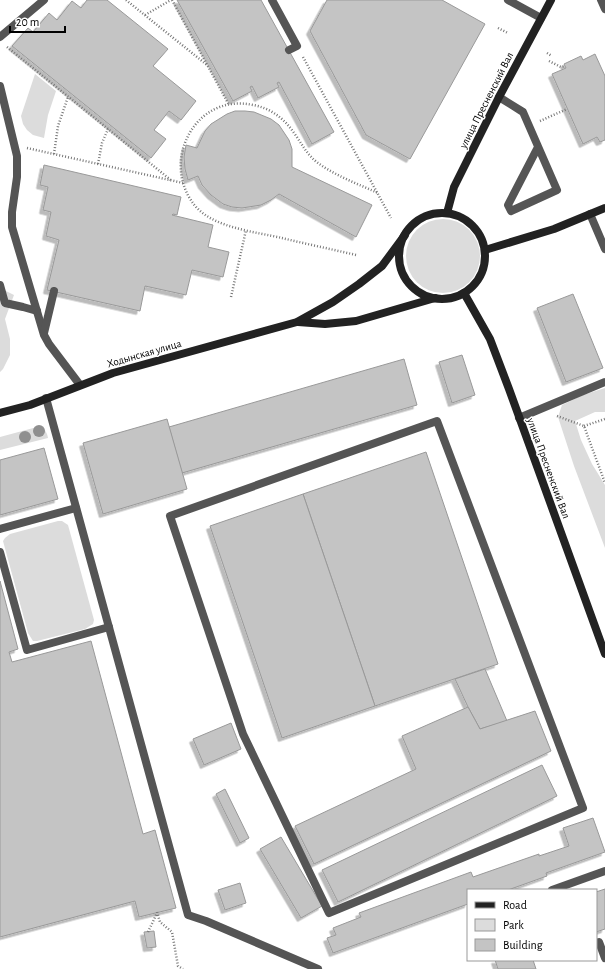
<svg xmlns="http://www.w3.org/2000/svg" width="605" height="969" viewBox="0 0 605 969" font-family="'Alegreya Sans',sans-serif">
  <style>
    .green { fill: #dcdcdc }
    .building { fill: #c4c4c4; stroke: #999; filter: url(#shadow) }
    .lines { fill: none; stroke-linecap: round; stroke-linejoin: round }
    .path { stroke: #777; stroke-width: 2.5; stroke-dasharray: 1 2; stroke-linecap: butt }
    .lane { stroke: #555; stroke-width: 8 }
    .secondary { stroke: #222; stroke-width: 8 }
    .tree { fill: #8f8f8f }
    .labels { text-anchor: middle; stroke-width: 3; stroke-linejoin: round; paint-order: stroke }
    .street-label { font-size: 11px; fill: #000; stroke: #fff }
  </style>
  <defs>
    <filter id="shadow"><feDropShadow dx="-3.5" dy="3.5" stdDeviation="0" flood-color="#0004"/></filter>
  </defs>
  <rect width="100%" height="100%" fill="#fff"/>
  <g class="green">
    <path d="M35,74L56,91L48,115L44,138L33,135L27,130L23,124L21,116Z"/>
    <circle cx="443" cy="256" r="37"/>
    <path d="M0,288L14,295L5,319L10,339V355L3,369L0,372Z"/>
    <path d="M605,388V412H595L575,421L581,440L592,464L605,485V548L574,466L558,417L562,405L583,395Z"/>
    <path d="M37,427C44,427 47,432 48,438L0,450V437Z"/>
    <path d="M58,521H62L68,525L94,620L93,624L85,629L37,641H33L28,633L3,541L5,538L10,534Z"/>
  </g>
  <g class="building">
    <path d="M87,0H107L168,49L153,66L196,101L181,120L169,111L154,130L166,139L151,158L12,46L28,28L33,32L49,13L57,20L72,1L81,8Z"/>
    <path d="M177,0H261L334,132L312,144L279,82L277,83L279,87L258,98L252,86L250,87L252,91L233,101Z"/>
    <path d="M327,0H442L485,24L410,159L366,135L310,31Z"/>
    <path d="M595,54L605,76V140L600,142L597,137L583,144L552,74L566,68L564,64L581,56L583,60Z"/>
    <path d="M235,111H245L254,112L271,119L279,125L289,140L292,149V167L372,205L356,237L279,194L271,200L261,205L242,208L232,207L223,204L211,195L202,185L198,176L188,180L185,169L184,157L186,145L197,148L205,131L211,124L227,114Z"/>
    <path d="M44,165L181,197L177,215L173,214L172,215L213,225L208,247L229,252L223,277L192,270L186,295L145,286L140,311L47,290L59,240L46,236L51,212L43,210L48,187L40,185Z"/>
    <path d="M573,294L603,368L566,382L537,308Z"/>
    <path d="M462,355L475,395L452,403L439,362Z"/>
    <path d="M404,359L417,405L182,473L169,427Z"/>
    <path d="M167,419L187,489L103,514L83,443Z"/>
    <path d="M44,448L58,499L0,515V460Z"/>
    <path d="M426,452L498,664L375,706L303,494Z"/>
    <path d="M303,494L375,706L282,738L210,526Z"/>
    <path d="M0,581L18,649L9,652L12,662L91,641L143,834L155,830L176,908L139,917L135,901L0,937Z"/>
    <path d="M485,669L507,721L480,729L468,707L455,679Z"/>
    <path d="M468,707L480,729L535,711L551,751L314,864L295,826L416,769L402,736Z"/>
    <path d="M231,723L241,749L204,765L193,739Z"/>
    <path d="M542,765L557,796L338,902L322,870Z"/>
    <path d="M225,789L249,838L240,843L216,794Z"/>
    <path d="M593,818L605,852L546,873L547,876L508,890H468V904L333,953L327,938L336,935L333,928L361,917L359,913L471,872L473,877L539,854V856L569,846L563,828Z"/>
    <path d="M281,837L322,906L301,918L260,849Z"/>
    <path d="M240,883L246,903L225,910L218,890Z"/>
    <path d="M605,889V929L596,932V892Z"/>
    <path d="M154,931L156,947L147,948L144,932Z"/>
    <path d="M495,960H533L536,969H498Z"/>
  </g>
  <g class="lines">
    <g class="path">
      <path d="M126,0L207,65"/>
      <path d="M172,0L229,105"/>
      <path d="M145,15L171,0"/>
      <path d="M498,28L508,33"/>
      <path d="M7,47L172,181"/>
      <path d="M547,53L552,56"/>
      <path d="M303,57L391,218"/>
      <path d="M549,61L561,67L565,66"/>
      <path d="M540,121L567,109"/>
      <path d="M27,148L183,183"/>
      <path d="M54,154L58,126L68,97"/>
      <path d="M98,164L102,143L108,129"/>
      <path d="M356,255C331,249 306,244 282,238C256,232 216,228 197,208C158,165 194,92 253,105C270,108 284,118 294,133C302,144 307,155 318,163C336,176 358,184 378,193"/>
      <path d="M231,297L246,230"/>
      <path d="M557,416L584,426L605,483"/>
      <path d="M584,426L605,419"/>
      <path d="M157,912L160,922L172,932L178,966L183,969"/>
      <path d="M148,932L157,913"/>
    </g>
    <g class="lane">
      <path d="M272,0L297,46L289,50"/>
      <path d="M508,0L541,18"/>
      <path d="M601,0L605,9"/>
      <path d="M0,37L44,0"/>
      <path d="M0,86L17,156V177L12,212V227L44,335L49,344L80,385"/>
      <path d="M499,97L523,112L557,190L511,211L508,205L538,147"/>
      <path d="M590,214L605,249"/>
      <path d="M0,285L5,303L23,307L37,311"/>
      <path d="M44,333L54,291"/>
      <path d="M46,398L188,915L206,921L318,969"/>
      <path d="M519,418L605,382"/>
      <path d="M437,421L583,808L329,913L243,734L170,516Z"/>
      <path d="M0,529L76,508"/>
      <path d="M0,552L27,650L109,627"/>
      <path d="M552,890L605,871"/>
      <path d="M596,943L599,942L605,958"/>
    </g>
    <g class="secondary">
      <path d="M447,213L454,187L499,97L551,0"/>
      <circle cx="442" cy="256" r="43"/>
      <path d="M485,250L554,229L605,208"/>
      <path d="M464,293L490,339L509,389L605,654"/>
      <path d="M298,322L325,324L356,321L435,298"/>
      <path d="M0,413L30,405L113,373L297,322L333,302L359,284L382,266L405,235"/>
    </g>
  </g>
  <g class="tree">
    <circle cx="39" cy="431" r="6"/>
    <circle cx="25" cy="437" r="6"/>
  </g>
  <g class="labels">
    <g class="street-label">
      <text transform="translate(486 100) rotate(-63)" y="4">улица Пресненский Вал</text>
      <text transform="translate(144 353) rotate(-16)" y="4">Ходынская улица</text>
      <text transform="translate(549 468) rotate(70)" y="4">улица Пресненский Вал</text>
    </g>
  </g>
  <rect x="467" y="889" width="130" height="72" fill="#ffffff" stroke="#999999"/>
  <rect x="475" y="902" width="20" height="6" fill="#222222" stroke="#999999"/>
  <text x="503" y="909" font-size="12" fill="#000000">Road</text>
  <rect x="475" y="919" width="20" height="12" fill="#dcdcdc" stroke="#999999"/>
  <text x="503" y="929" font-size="12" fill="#000000">Park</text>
  <rect x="475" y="939" width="20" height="12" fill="#c4c4c4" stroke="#999999"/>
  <text x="503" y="949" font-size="12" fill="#000000">Building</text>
  <path d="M10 26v6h55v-6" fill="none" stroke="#000000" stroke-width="2"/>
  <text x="16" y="26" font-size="12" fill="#000000" stroke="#ffffff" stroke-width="3" paint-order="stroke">20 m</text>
</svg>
